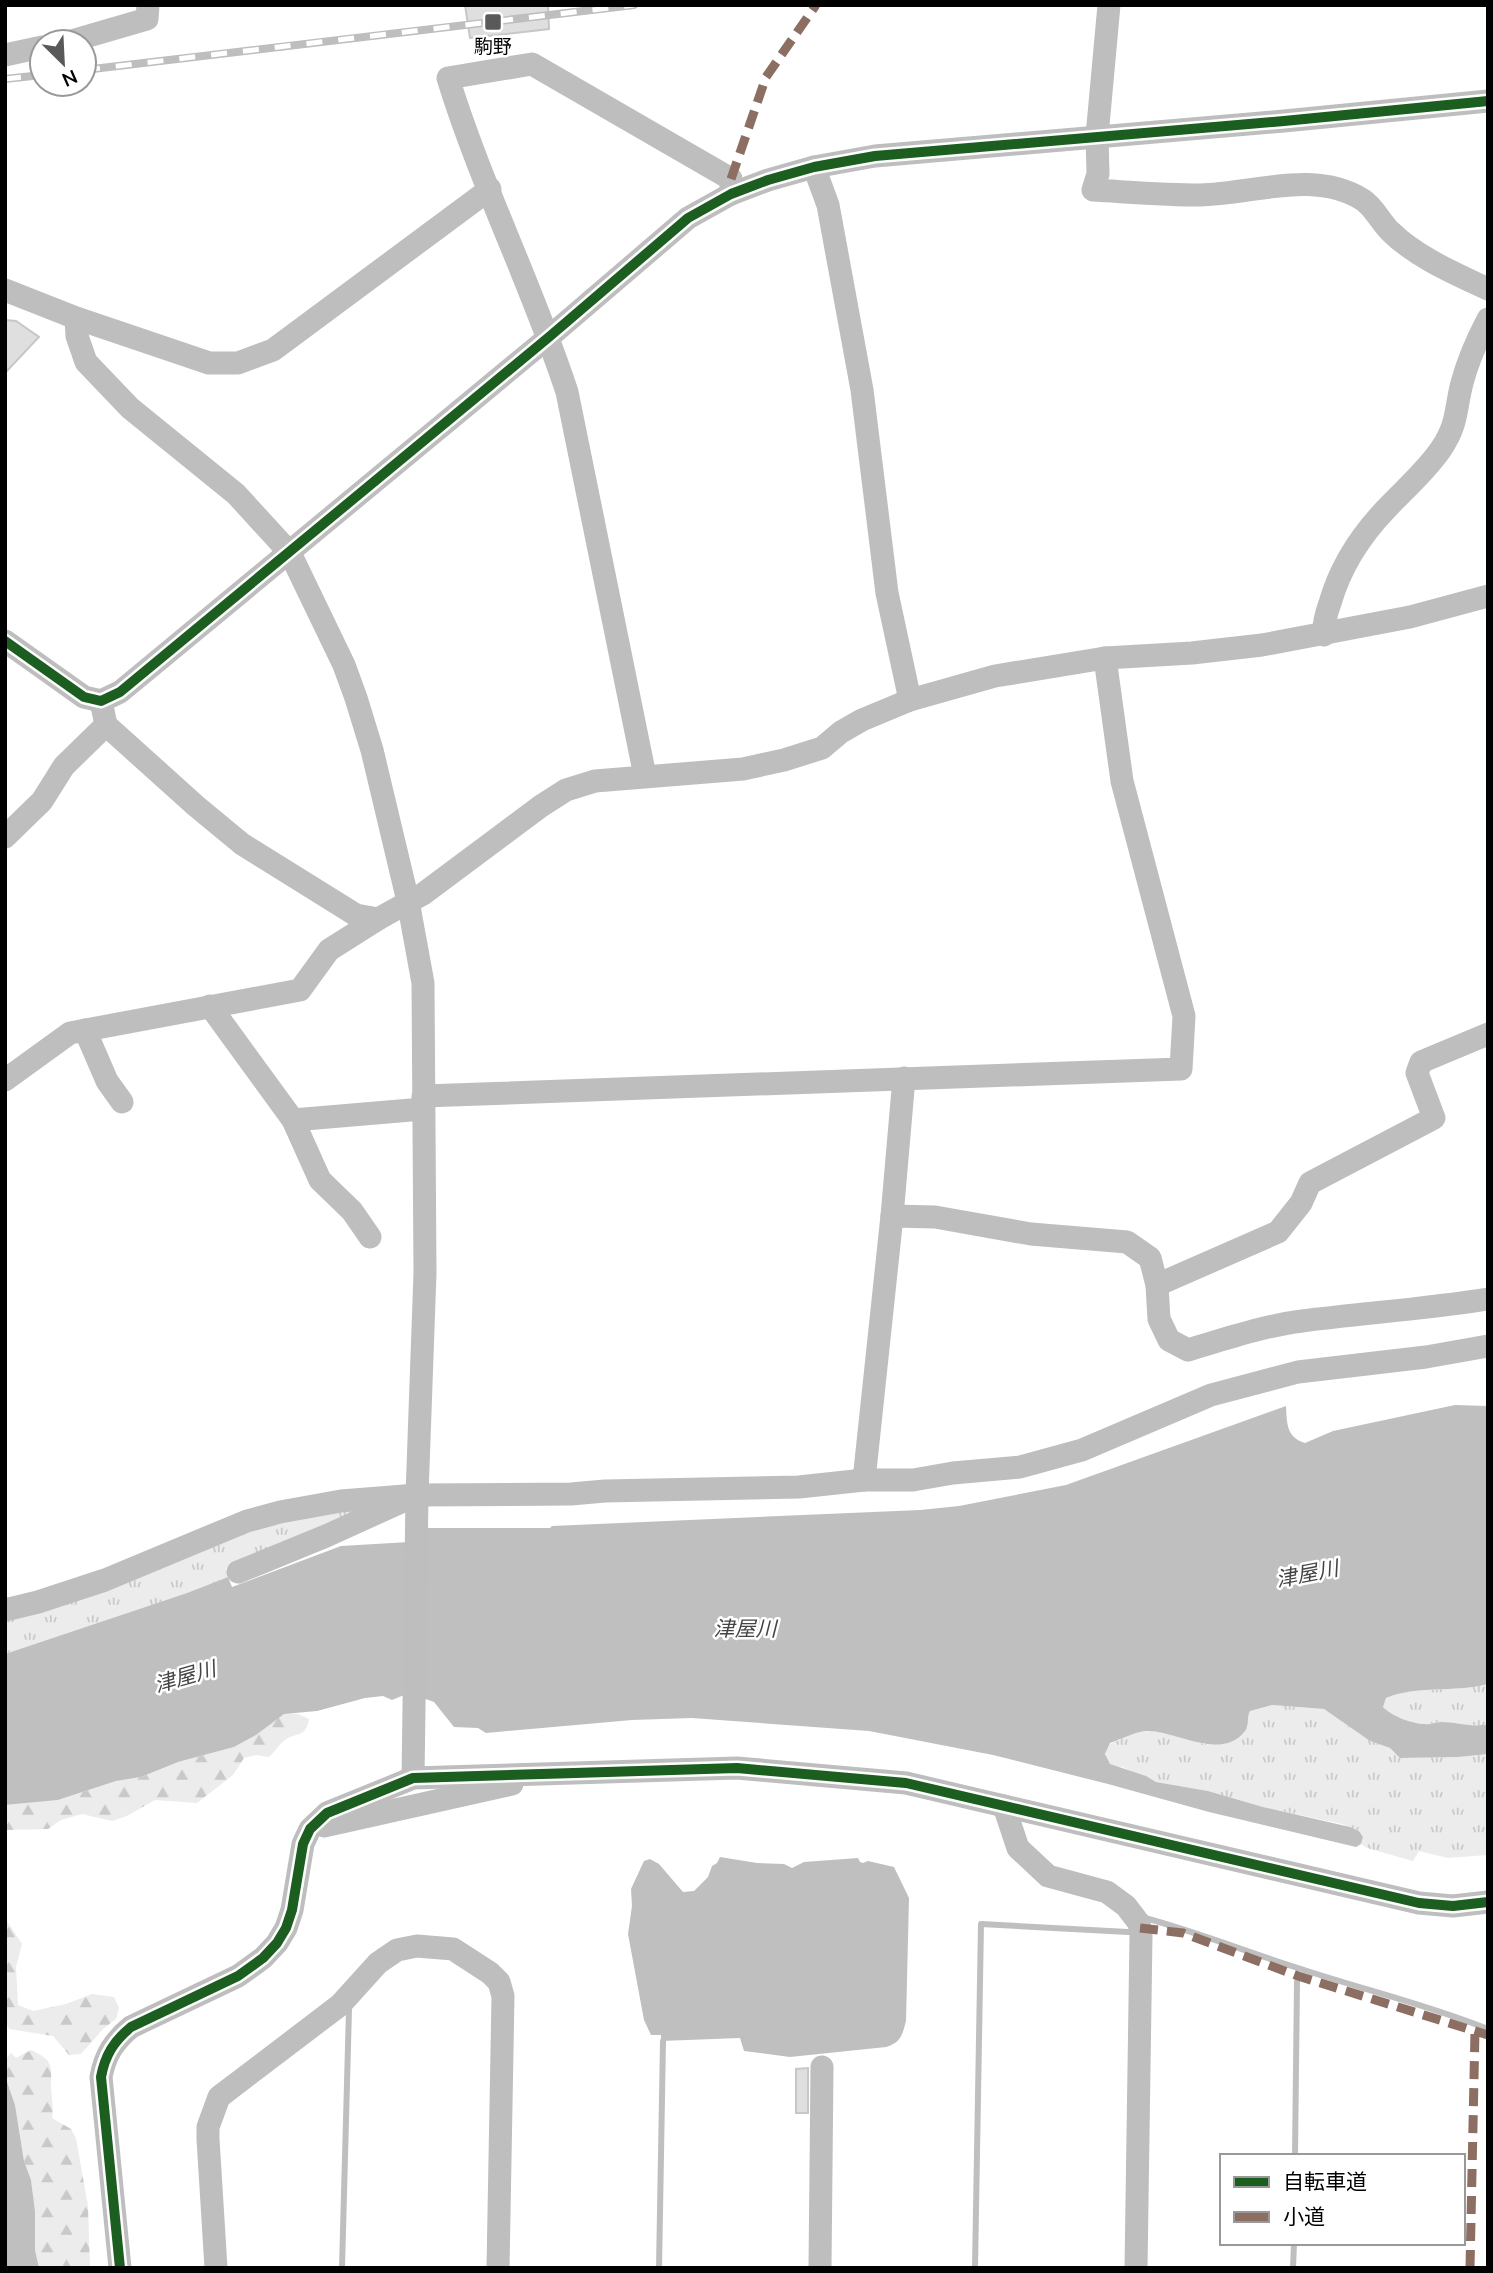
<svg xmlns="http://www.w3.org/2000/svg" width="1493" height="2273" viewBox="0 0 1493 2273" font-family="'Nunito Sans','Noto Sans JP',sans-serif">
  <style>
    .grass { fill: url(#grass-tufts) }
    .forest { fill: url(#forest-firs) }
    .water { fill: #bfbfbf }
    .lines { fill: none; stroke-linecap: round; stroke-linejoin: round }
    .stream { stroke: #bfbfbf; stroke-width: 6 }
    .building { fill: #dfdfdf; stroke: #c7c7c7; stroke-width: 2 }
    .minor { stroke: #bebebe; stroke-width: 23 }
    .rail-casing { stroke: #bebebe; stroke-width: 8 }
    .rail { stroke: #fff; stroke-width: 5; stroke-dasharray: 16; stroke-linecap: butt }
    .quiet { stroke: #8d6e63; stroke-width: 9; stroke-dasharray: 18 9; stroke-linecap: butt }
    .cycleway-casing { stroke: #fff; stroke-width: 15 }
    .cycleway { stroke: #1b5e20; stroke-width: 10 }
    .poi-dot { fill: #595959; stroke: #fff; stroke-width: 2.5 }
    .labels { text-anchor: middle; stroke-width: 5; stroke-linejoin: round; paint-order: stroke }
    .poi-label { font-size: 19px; fill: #000; stroke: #fff }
    .water-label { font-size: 21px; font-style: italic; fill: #444; stroke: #fff }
  </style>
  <defs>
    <pattern id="grass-tufts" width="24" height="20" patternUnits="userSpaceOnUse" patternTransform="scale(1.75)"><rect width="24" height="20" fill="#ececec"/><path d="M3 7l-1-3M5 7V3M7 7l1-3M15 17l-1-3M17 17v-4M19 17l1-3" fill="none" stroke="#c9c9c9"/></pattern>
    <pattern id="forest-firs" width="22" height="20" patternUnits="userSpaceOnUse" patternTransform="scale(1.75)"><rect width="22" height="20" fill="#ececec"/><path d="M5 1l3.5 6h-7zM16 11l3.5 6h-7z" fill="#c9c9c9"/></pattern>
  </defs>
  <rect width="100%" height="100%" fill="#fff"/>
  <g class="grass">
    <path d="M379,1504L320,1533L226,1568L228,1577L187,1593L5,1654V1616L244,1530Z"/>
    <path d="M1488,1684V1724C1471,1728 1458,1722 1442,1722C1436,1722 1431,1725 1425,1724C1412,1724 1392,1716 1383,1707L1386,1698C1417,1685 1454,1693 1488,1684Z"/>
    <path d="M1272,1705L1324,1709L1370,1741L1390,1748L1400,1758L1457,1757L1488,1754V1855L1448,1858L1419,1851L1413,1861L1367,1848L1361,1844L1363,1837L1359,1831L1342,1824L1263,1807L1208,1791L1156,1782L1122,1767C1107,1768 1101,1756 1110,1744C1119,1740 1128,1735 1137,1733C1162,1726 1187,1742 1211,1745L1248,1727L1247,1716L1250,1711Z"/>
  </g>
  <g class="forest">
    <path d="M284,1713L298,1714L309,1719C306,1738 296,1732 285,1740C279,1744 275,1752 269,1757L256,1755L244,1758L233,1775L197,1803L155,1800L127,1816L112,1821L82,1814L61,1820L48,1829L5,1830V1805L58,1800L116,1781L141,1777L178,1762L234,1747L256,1735Z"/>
    <path d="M5,1918L22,1944L16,1967L18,2005L33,2011L66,2004L92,1994L114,1997L119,2008L116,2019L103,2029L81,2054L69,2055L53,2036L9,2029L5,2021Z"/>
    <path d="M31,2050C51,2060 52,2063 51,2084C51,2096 54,2106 52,2118L71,2129L76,2138L88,2206L90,2268H39L35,2250V2211L31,2180L24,2161L15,2105L5,2076V2060L11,2053L16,2058Z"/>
  </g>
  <g class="water">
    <path d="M1455,1405L1488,1406V1684C1454,1693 1417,1685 1386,1698L1383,1707C1392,1716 1412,1724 1425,1724C1431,1725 1436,1722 1442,1722C1458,1722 1471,1728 1488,1724V1754L1458,1757L1400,1758L1390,1748L1370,1741L1324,1709L1272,1705L1250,1711C1246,1718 1250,1725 1245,1731C1221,1762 1176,1730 1146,1731C1134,1732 1122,1739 1110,1743L1105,1754L1110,1764L1146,1776L1156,1782L1208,1791L1263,1807L1350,1827L1359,1831L1363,1837L1361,1844L1356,1847L1209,1812L1108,1784L993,1755L869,1731L692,1718L632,1720L486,1733L478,1728L454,1727L434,1702L409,1693L392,1700L383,1696L365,1698L317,1711L284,1714L256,1735L234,1747L178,1762L141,1777L116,1781L58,1800L5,1805V1654L187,1593L228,1577L232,1587L341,1546L409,1542L424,1528H550L552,1526L920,1510L959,1506L1066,1485L1286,1406C1287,1423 1286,1437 1305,1443L1333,1431Z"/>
    <path d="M720,1857L757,1863L784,1864L792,1868L804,1862L858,1858L860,1862L863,1863L868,1861L894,1867L909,1898L906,2021C902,2036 901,2042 886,2047L790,2057L744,2051L740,2038L661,2041V2035H651L644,2020L628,1934L632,1906L631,1889L644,1861L650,1859L659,1864L683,1892L694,1891L708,1877L712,1866L717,1863Z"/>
    <path d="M5,2076L15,2105L24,2161L31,2180L35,2211V2250L39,2268H5Z"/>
  </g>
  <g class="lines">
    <g class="stream">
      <path d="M1145,1918C1197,1932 1247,1952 1298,1968C1361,1989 1426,2004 1488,2029"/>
      <path d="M1295,2156L1297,1982"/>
      <path d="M342,2268L349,2009"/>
      <path d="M659,2268L663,2041"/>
      <path d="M975,2268L981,1924L1128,1932"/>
      <path d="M1293,2268L1294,2243"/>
    </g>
  </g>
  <g class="building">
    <path d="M465,5H548L549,29L470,38Z"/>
    <path d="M5,320L16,321L39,337L5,373Z"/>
    <path d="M808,2068V2113H796V2069Z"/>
  </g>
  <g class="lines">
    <g class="minor">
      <path d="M1109,5L1097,136L1098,174L1093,190C1129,192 1165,195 1200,195C1253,194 1314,169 1363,200C1374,207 1381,223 1391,232C1416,257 1456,274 1488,289"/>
      <path d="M68,42L147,19L148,5"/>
      <path d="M5,55L42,47"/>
      <path d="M814,167L828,205L862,390L887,593L910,700"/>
      <path d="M5,290L76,318L209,363H238L273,350L490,189"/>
      <path d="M76,318L77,336L86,362L130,408L236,494L290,553L344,665L356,698L372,750L408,901L423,983L425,1273L417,1495L413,1778"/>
      <path d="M1324,635C1323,624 1326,614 1330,603C1340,568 1361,535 1387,508C1405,489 1426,471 1441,449C1458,424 1455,410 1462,383C1468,360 1477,340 1488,319"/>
      <path d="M5,641L84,697L101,701L120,692L549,337L688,218L731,194L768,180L814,167L875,156L1284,121L1488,101"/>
      <path d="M101,701L106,725L196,806L242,844L356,915L378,919L423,894L541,806L566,790L595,781L743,769L784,760L822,748L841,732L862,720L910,700L995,676L1105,658L1192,653L1262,645L1410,617L1488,596"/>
      <path d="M645,776L567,392C532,285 481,185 448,78L532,64L731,179V194"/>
      <path d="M5,837L42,801L64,766L106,725"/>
      <path d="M210,1006L293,1120L320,1180L352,1211L370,1237"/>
      <path d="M85,1030L107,1081L122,1102"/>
      <path d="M5,1080L70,1033L300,990L329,950L378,919"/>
      <path d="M423,1096L1181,1069L1184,1016L1122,781L1105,658"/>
      <path d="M293,1120L423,1109"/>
      <path d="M892,1216L935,1217L1031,1234L1127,1242L1150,1258L1157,1285L1159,1319L1169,1340L1188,1350C1225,1339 1263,1326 1302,1321C1364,1313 1426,1309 1488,1299"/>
      <path d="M1157,1285L1278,1232L1301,1203L1310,1183L1434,1118L1417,1073L1421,1062L1488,1034"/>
      <path d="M864,1480L892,1216L904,1078"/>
      <path d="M238,1572L326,1536L401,1502"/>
      <path d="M5,1610L38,1602L105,1580L247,1521L280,1512L341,1501L417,1495L571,1494L605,1491L799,1487L864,1480H913L953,1473L1020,1467L1082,1450L1211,1395L1298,1372L1426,1357L1488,1346"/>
      <path d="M1004,1806L1018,1848L1048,1876L1107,1892L1126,1906L1139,1923L1141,1935L1136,2268"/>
      <path d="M324,1826L512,1784"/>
      <path d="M120,2268L101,2077C105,2055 114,2041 131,2027L238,1976L263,1958L277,1943L286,1928L292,1910L303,1844L310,1829L327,1813L413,1778L737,1768L906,1783L1419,1903L1453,1906L1488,1902"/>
      <path d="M216,2268L208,2139V2127L219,2097L340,2005L378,1963L397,1950L417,1946L453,1949L490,1973L499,1982L503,1996L498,2268"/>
      <path d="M820,2268L822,2067"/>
    </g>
    <defs>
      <g id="rail">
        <path d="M84,70L634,5"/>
        <path d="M5,79L42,75"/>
      </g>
    </defs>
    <use href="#rail" class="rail-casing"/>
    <use href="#rail" class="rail"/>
    <g class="quiet">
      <path d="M731,179L766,77L816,5"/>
      <path d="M1140,1928L1183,1933L1298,1976L1488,2035"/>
      <path d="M1470,2268L1475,2031"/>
    </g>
    <defs>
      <g id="cycleway">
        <path d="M5,641L84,697L101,701L120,692L549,337L688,218L731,194L768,180L814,167L875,156L1284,121L1488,101"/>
        <path d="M120,2268L101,2077C105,2055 114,2041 131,2027L238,1976L263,1958L277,1943L286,1928L292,1910L303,1844L310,1829L327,1813L413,1778L737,1768L906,1783L1419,1903L1453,1906L1488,1902"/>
      </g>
    </defs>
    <use href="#cycleway" class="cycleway-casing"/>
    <use href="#cycleway" class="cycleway"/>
  </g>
  <rect class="poi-dot" x="484" y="13" width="18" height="18" rx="3.5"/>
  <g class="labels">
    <g class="poi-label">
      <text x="493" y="53">駒野</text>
    </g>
    <g class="water-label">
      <text transform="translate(1307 1574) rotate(-11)" y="7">津屋川</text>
      <text x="745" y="1636">津屋川</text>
      <text transform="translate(185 1677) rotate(-16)" y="7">津屋川</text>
    </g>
  </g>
  <rect width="1493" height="2273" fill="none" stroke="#000000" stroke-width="14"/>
  <rect x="1220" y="2154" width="245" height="91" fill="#ffffff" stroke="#999999" stroke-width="2"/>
  <rect x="1234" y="2177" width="35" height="10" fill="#1b5e20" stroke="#999999" stroke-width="2"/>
  <text x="1283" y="2189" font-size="21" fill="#000000">自転車道</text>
  <rect x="1234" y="2212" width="35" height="10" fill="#8d6e63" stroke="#999999" stroke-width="2"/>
  <text x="1283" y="2224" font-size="21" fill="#000000">小道</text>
  <g transform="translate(63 63) rotate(156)"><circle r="33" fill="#ffffff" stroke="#999999" stroke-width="2"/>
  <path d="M0-5L12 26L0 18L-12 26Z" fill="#595959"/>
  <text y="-10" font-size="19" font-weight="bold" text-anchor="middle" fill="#000000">N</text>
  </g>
</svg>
